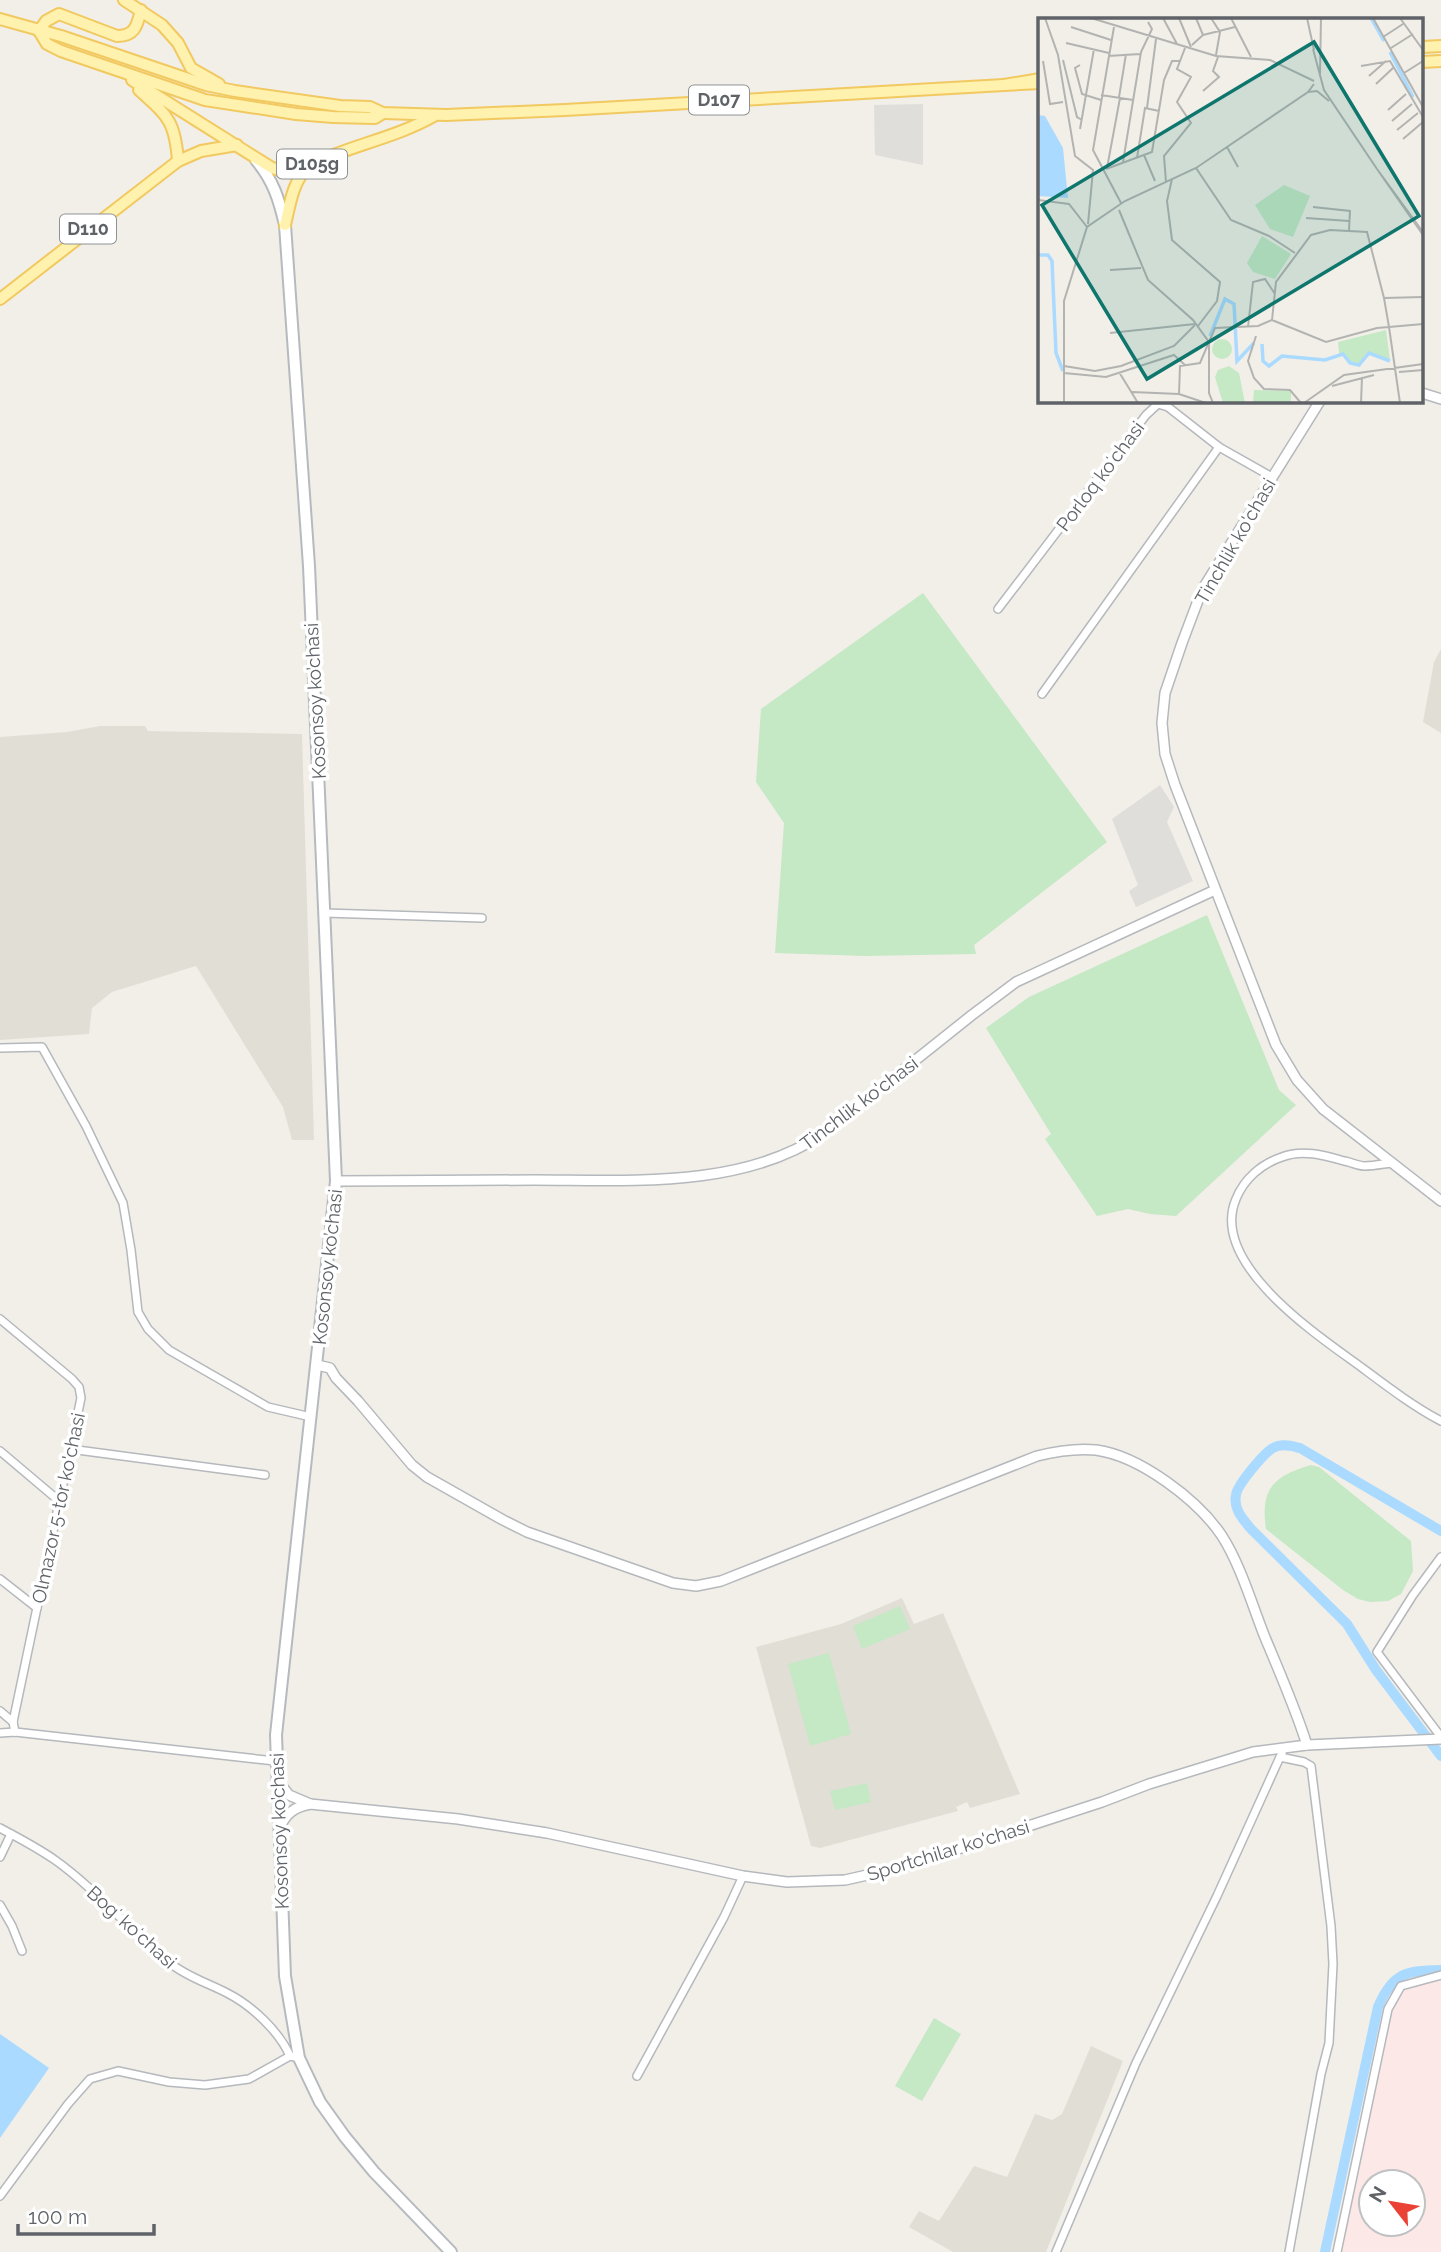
<svg xmlns="http://www.w3.org/2000/svg" width="1441" height="2252" viewBox="0 0 1441 2252" font-family="Raleway,sans-serif">
  <style>
    .industrial { fill: #e0deda }
    .education { fill: #e1ded6 }
    .medical { fill: #fce8e6; fill-rule: evenodd }
    .green { fill: #c5e8c5 }
    .water { fill: #aadaff }
    .lines { fill: none; stroke-linecap: round; stroke-linejoin: round }
    .canal { stroke: #aadaff; stroke-width: 10 }
    .minor-casing { stroke: #b5b8bc; stroke-width: 10 }
    .tertiary-casing { stroke: #b5b8bc; stroke-width: 12 }
    .secondary-casing { stroke: #b6babf; stroke-width: 14 }
    .primary-casing { stroke: #f2c960; stroke-width: 14 }
    .minor { stroke: #fff; stroke-width: 7 }
    .tertiary { stroke: #fff; stroke-width: 9 }
    .secondary { stroke: #fff; stroke-width: 10 }
    .primary { stroke: #fff2af; stroke-width: 10 }
    .labels { text-anchor: middle; stroke-width: 7; stroke-linejoin: round; paint-order: stroke }
    .shield { fill: #fff; stroke: #8f9295; stroke-width: 2 }
    .shield-label { font-size: 18px; font-weight: bold; fill: #5f6368 }
    .street-label { font-size: 19px; fill: #5f6368; stroke: #fff }
    .inset-river { fill: none; stroke: #aadaff; stroke-width: 3.5 }
    .inset-road { fill: none; stroke: #b3b3b1; stroke-width: 2 }
    .view { fill: #0f766e; fill-opacity: 0.15; stroke: #0f766e; stroke-width: 3.5 }
    .inset-edge { fill: none; stroke: #5f6368; stroke-width: 3.5 }
  </style>
  <rect width="100%" height="100%" fill="#f1efe8"/>
  <g class="industrial">
    <path d="M923,104V165L875,155L874,105Z"/>
    <path d="M1160,785L1174,807L1167,822L1193,881L1136,907L1129,891L1138,885L1112,819Z"/>
  </g>
  <g class="education">
    <path d="M1441,649V733L1423,722L1434,662Z"/>
    <path d="M100,726H145L148,731L302,734L314,1140H292L283,1107L196,966L112,992L92,1008L89,1034L0,1040V737L67,732Z"/>
    <path d="M902,1598L914,1624L943,1613L1020,1794L970,1808L967,1802L956,1807L958,1811L820,1848L811,1846L756,1647L841,1624Z"/>
    <path d="M1091,2046L1123,2061L1046,2252H953L909,2227L919,2211L939,2221L974,2166L1007,2177L1035,2114L1052,2120L1062,2114Z"/>
  </g>
  <path class="medical" d="M1441,1979V2252H1340L1391,2011L1403,1991ZM1371,2182H1413V2224H1371Z"/>
  <g class="green">
    <path d="M923,593L1107,842L974,945L976,954L865,956L775,953L784,823L756,782L761,709Z"/>
    <path d="M1207,915L1279,1090L1296,1105L1176,1216L1150,1214L1128,1209L1097,1216L1045,1139L1051,1134L986,1028L1029,997Z"/>
    <path d="M1311,1465L1319,1467L1411,1541L1413,1571L1401,1594L1388,1601L1370,1602L1358,1599L1343,1590L1266,1529C1260,1488 1274,1476 1311,1465Z"/>
    <path d="M900,1606L910,1629L862,1649L853,1626Z"/>
    <path d="M829,1653L851,1734L810,1746L788,1664Z"/>
    <path d="M867,1783L871,1802L835,1810L830,1791Z"/>
    <path d="M934,2018L961,2034L922,2101L895,2086Z"/>
  </g>
  <path class="water" d="M0,2034L49,2068L0,2138Z"/>
  <g class="lines">
    <g class="canal">
      <path d="M1441,1531L1300,1448C1291,1446 1282,1443 1273,1448C1264,1453 1237,1485 1236,1495C1233,1509 1243,1519 1251,1529L1347,1624L1376,1670L1441,1756"/>
      <path d="M1325,2252L1378,2007C1393,1972 1406,1971 1441,1970"/>
    </g>
    <defs>
      <g id="minor">
        <path d="M998,609L1146,415L1158,404L1168,407L1219,447L1272,477"/>
        <path d="M1042,694L1219,447"/>
        <path d="M325,913L482,918"/>
        <path d="M0,1048L42,1047L86,1126L123,1203L131,1250L138,1312L148,1329L169,1350L268,1407L311,1417"/>
        <path d="M1391,1163C1383,1164 1373,1166 1365,1166C1358,1166 1351,1162 1344,1161C1324,1155 1302,1149 1282,1157C1261,1164 1244,1179 1236,1199C1209,1262 1314,1333 1357,1364C1384,1384 1411,1405 1441,1421"/>
        <path d="M0,1319L72,1379L79,1387L81,1398L13,1722L15,1732"/>
        <path d="M70,1449L265,1475"/>
        <path d="M0,1451L58,1500"/>
        <path d="M1441,1557L1413,1595L1377,1652L1441,1737"/>
        <path d="M0,1579L37,1608"/>
        <path d="M0,1711L13,1722"/>
        <path d="M0,1733L15,1732L275,1761"/>
        <path d="M1282,1753L1280,1757L1304,1762L1311,1766L1331,1926L1333,1964L1329,2043L1321,2074L1289,2252"/>
        <path d="M0,1828C19,1838 38,1848 55,1860C97,1890 130,1931 170,1963C187,1977 208,1983 227,1993C251,2005 279,2031 290,2056"/>
        <path d="M0,1857L11,1834"/>
        <path d="M0,1905L12,1926L22,1951"/>
        <path d="M637,2076L724,1917L743,1876"/>
        <path d="M0,2196L68,2104L90,2079L118,2071L169,2082L205,2085L249,2079L290,2056L295,2057"/>
        <path d="M1056,2252L1136,2063L1217,1896L1280,1757"/>
        <path d="M1337,2252L1388,2009L1401,1986L1441,1975"/>
      </g>
      <g id="tertiary">
        <path d="M1422,393L1441,399"/>
        <path d="M1320,401L1202,590L1182,643L1165,693L1162,723L1165,754L1175,785L1276,1045L1297,1080L1323,1109L1441,1201"/>
        <path d="M336,1181C402,1181 468,1180 534,1180C629,1180 743,1189 824,1133L972,1015L1016,982L1215,890"/>
        <path d="M317,1365L330,1368L336,1378L358,1401L412,1465L427,1477L503,1520L527,1532L673,1583L696,1586L721,1581L1037,1456C1057,1451 1076,1448 1096,1450C1140,1456 1198,1500 1222,1536C1240,1564 1252,1604 1264,1635C1279,1671 1295,1707 1307,1745"/>
        <path d="M278,1781L289,1795L310,1804C295,1807 286,1813 280,1827"/>
        <path d="M310,1804L458,1819L547,1833L743,1876L787,1882L845,1880L903,1867L1102,1802L1149,1784L1253,1752L1307,1745L1441,1739"/>
      </g>
      <path id="secondary" d="M256,160C273,180 279,199 285,225L309,566L336,1181L276,1735L285,1976L299,2058L320,2102L345,2137L374,2172L451,2252"/>
      <g id="primary">
        <path d="M124,0L162,25L178,43L191,68L219,84"/>
        <path d="M0,19L61,36L206,85L235,91L340,106L370,107L383,113L446,115L565,110L1004,85"/>
        <path d="M39,31L47,44L61,51L205,100L296,114L333,117L375,118L383,113"/>
        <path d="M39,31L46,21L59,14L117,36C135,36 137,26 141,10"/>
        <path d="M1422,47L1441,46"/>
        <path d="M1422,62L1441,61"/>
        <path d="M1040,79L1004,85L1040,83"/>
        <path d="M132,80L272,168C287,173 297,169 311,164"/>
        <path d="M139,90C168,116 175,121 178,161"/>
        <path d="M285,225C290,204 293,180 309,166C316,160 330,157 339,153C371,141 404,133 434,116"/>
        <path d="M0,299L178,161L201,151L237,145"/>
      </g>
    </defs>
    <use href="#minor" class="minor-casing"/>
    <use href="#tertiary" class="tertiary-casing"/>
    <use href="#secondary" class="secondary-casing"/>
    <use href="#primary" class="primary-casing"/>
    <use href="#minor" class="minor"/>
    <use href="#tertiary" class="tertiary"/>
    <use href="#secondary" class="secondary"/>
    <use href="#primary" class="primary"/>
  </g>
  <g class="labels">
    <g class="shield">
      <rect x="689" y="85.5" width="60" height="29" rx="5"/>
      <rect x="277" y="149.5" width="70" height="29" rx="5"/>
      <rect x="60" y="214.5" width="56" height="29" rx="5"/>
    </g>
    <g class="shield-label">
      <text x="719" y="106">D107</text>
      <text x="312" y="170">D105g</text>
      <text x="88" y="235">D110</text>
    </g>
    <g class="street-label">
      <text transform="translate(1100 476) rotate(-53)" y="7">Porloq koʻchasi</text>
      <text transform="translate(1235 541) rotate(-60)" y="7">Tinchlik ko'chasi</text>
      <text transform="translate(315 701) rotate(-93)" y="7">Kosonsoy ko’chasi</text>
      <text transform="translate(859 1103) rotate(-37)" y="7">Tinchlik ko'chasi</text>
      <text transform="translate(327 1267) rotate(-84)" y="7">Kosonsoy ko’chasi</text>
      <text transform="translate(58 1508) rotate(-78)" y="7">Olmazor 5-tor ko'chasi</text>
      <text transform="translate(279 1831) rotate(-92)" y="7">Kosonsoy ko’chasi</text>
      <text transform="translate(948 1850) rotate(-17)" y="7">Sportchilar ko'chasi</text>
      <text transform="translate(132 1927) rotate(42)" y="7">Bogʻ koʻchasi</text>
    </g>
  </g>
  <g transform="translate(1038 18)">
    <rect width="385" height="385" fill="#f1efe8"/>
    <path d="M246,167L272,178L255,219L232,211L217,187ZM224,218L253,236L237,261L215,254L209,245ZM348,312L352,342L330,334L324,345L317,347L301,335L300,324ZM174 331a10 10 0 1 1 20 0a10 10 0 1 1-20 0ZM191,348L201,355L207,385H185L177,359L180,352ZM216,372L253,373V385H215Z" fill="#c5e8c5"/>
    <path d="M0,97L7,98L25,130L30,180L0,178Z" fill="#aadaff"/>
    <path class="inset-river" d="M333,0L346,23M352,34L375,79M0,237H10L14,243L18,335L25,353M172,318L187,281L196,286L199,343L216,325M224,326L225,343L231,348L244,338L287,342L305,336L312,345L321,347L331,335L352,343"/>
    <path class="inset-road" d="M7,0L20,37L37,138L55,152L50,206M53,0L178,38L232,42L276,63M125,0L139,26M141,0L153,29M173,0L182,14L178,37M193,0L213,39M269,0L276,32M335,0L385,89M362,0L385,32M33,9L73,22M76,9L55,132L83,185M165,17L197,9M345,19L365,6M28,25L71,35M154,27L165,17L158,0M353,30L375,16M275,31L286,72L339,151M70,38L102,36M25,42L39,99L44,102M5,43L12,86L25,84M42,47L37,50L44,76L63,82M323,48L352,43L385,99M366,55L385,43M282,56L283,0M331,58L348,43M338,66L355,50M165,73L181,59L175,53L180,39M270,74L279,73L291,83M63,77L95,82M81,79L88,36M109,90L118,21M350,92L368,76M354,103L374,86M42,111L56,31M359,112L380,95M365,121L385,104M189,129L200,149M106,137L117,163M99,140L107,90L121,93M85,144L103,34L114,11L110,4M69,150L82,80M158,150L193,202L231,218L257,235M68,151L114,134L126,62L134,43H142M134,161L129,183L134,222L182,264L179,283L160,308M128,164L126,138L153,105L139,84L153,59L139,51L147,30M0,182L31,186L49,209M275,189L312,193L311,212M81,192L110,262L155,302L171,324V375L175,385M268,200L311,203M385,214L339,151L385,217M72,252L103,250M346,280L385,279M210,309L215,264L227,261L237,276M72,315L157,306M218,318L210,343L216,360L226,371L252,372L263,385M26,348L57,353L83,348L136,328L157,307M81,354L100,385M361,354L385,352M26,355L68,359L136,337L147,347M294,368L336,357M94,374L141,376L168,385M141,376L142,348L162,345L177,310L220,308L234,302M26,385V283L49,209L87,183L158,150L270,74L276,66M266,385L306,357L385,346M323,385L324,359M362,385L351,309L346,280L329,214L292,212L273,217L238,264L234,302L288,324L339,310L351,309L385,306"/>
    <path class="view" d="M276,24L381,198L109,361L4,187Z"/>
    <rect width="385" height="385" class="inset-edge"/>
  </g>
  <g transform="translate(1392 2203) rotate(301)"><circle r="33" fill="#ffffff" stroke="#bfc1c3" stroke-width="2"/>
  <path d="M0-5L12 26L0 18L-12 26Z" fill="#ea4335"/>
  <text y="-10" font-size="19" font-weight="bold" text-anchor="middle" fill="#5f6368">N</text>
  </g>
  <path d="M18 2224v10h136v-10" fill="none" stroke="#5f6368" stroke-width="3.5"/>
  <text x="28" y="2224" font-size="21" fill="#5f6368" stroke="#ffffff" stroke-width="5" paint-order="stroke">100 m</text>
</svg>
